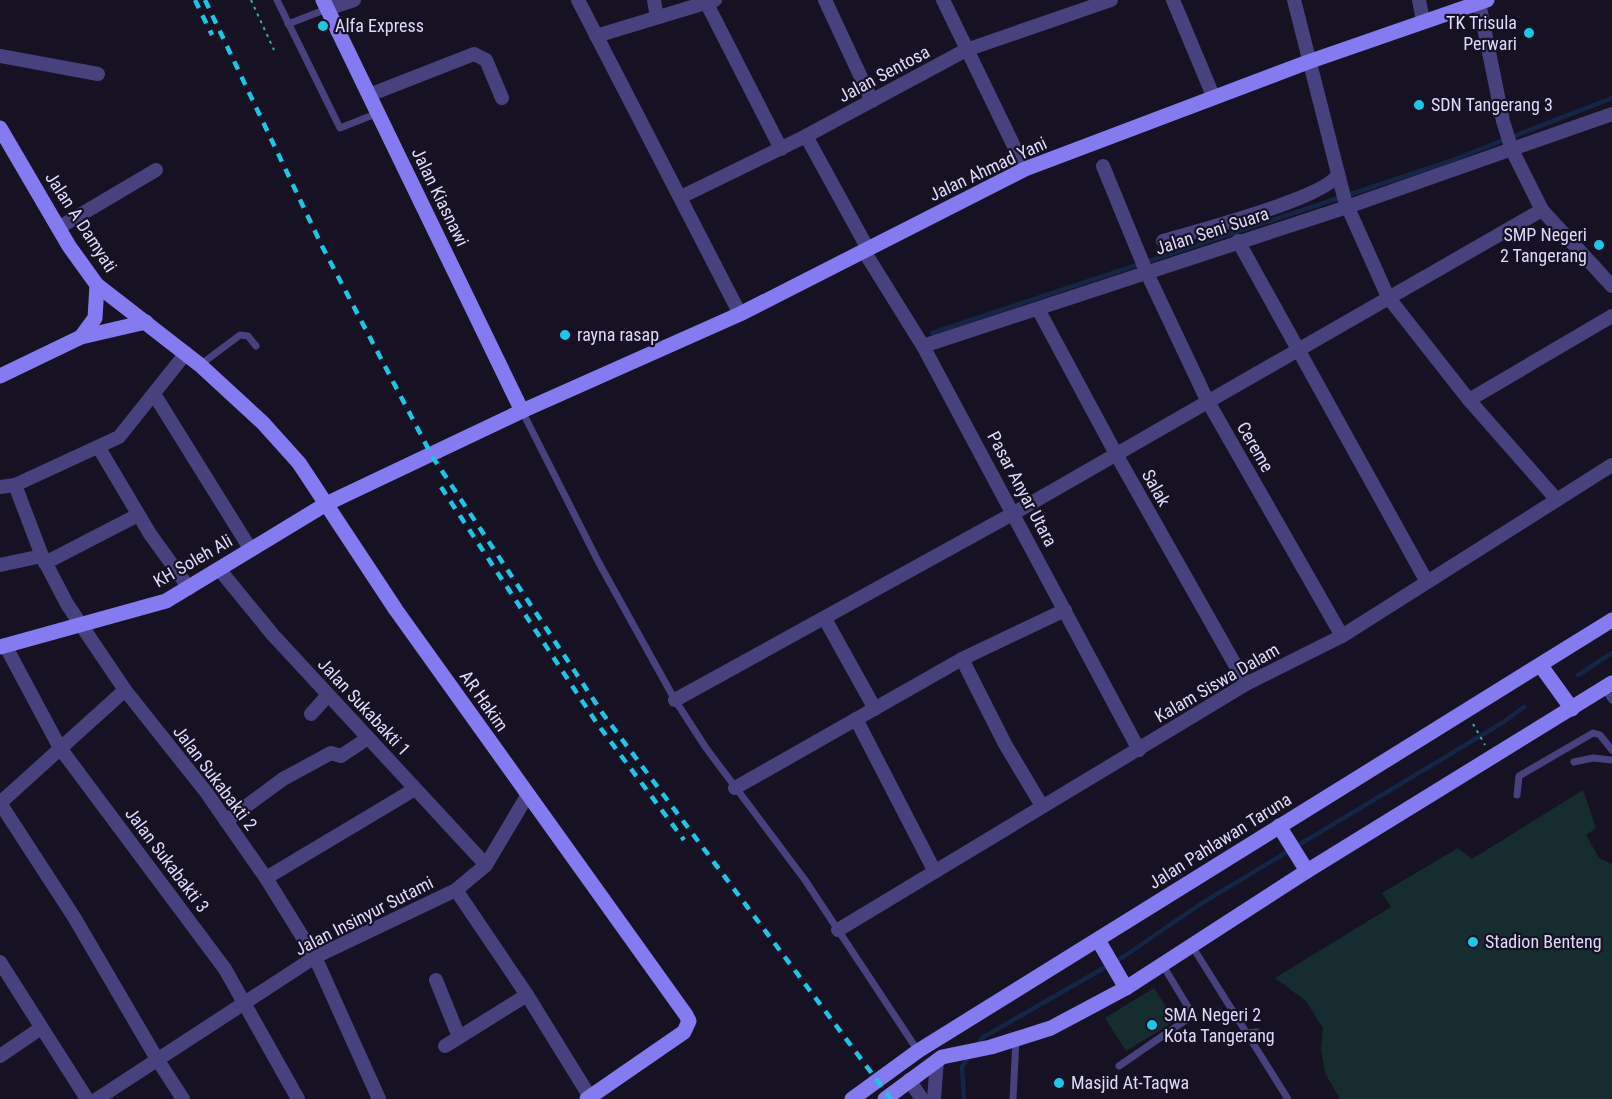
<svg xmlns="http://www.w3.org/2000/svg" width="1612" height="1099" viewBox="0 0 1612 1099" font-family="'Roboto Condensed',sans-serif">
  <style>
    .green { fill: #152d2e }
    .lines { fill: none; stroke-linecap: round; stroke-linejoin: round }
    .stream { stroke: #142546; stroke-width: 4.5 }
    .path { stroke: #3dabaa; stroke-width: 2; stroke-dasharray: 3 4.5; stroke-linecap: butt }
    .lane { stroke: #47427e; stroke-width: 7 }
    .street { stroke: #47427e; stroke-width: 14 }
    .secondary { stroke: #847bf0; stroke-width: 15 }
    .rail { stroke: #1bc7e5; stroke-width: 4.5; stroke-dasharray: 9 8; stroke-linecap: butt }
    .poi-dot { fill: #1bc7e5; stroke: #161224; stroke-width: 2 }
    .labels { text-anchor: middle; stroke-width: 4.5; stroke-linejoin: round; paint-order: stroke }
    .poi-label { font-size: 18px; fill: #dfd9fb; stroke: #161224; text-anchor: start }
    .street-label { font-size: 18px; fill: #dfd9fb; stroke: #161224 }
  </style>
  <rect width="100%" height="100%" fill="#161224"/>
  <g class="green">
    <path d="M1583,790L1596,828L1586,835L1599,858L1612,864V1099H1340L1325,1073L1321,1049L1323,1028L1306,1001L1275,978L1391,907L1382,893L1458,848L1472,859Z"/>
    <path d="M1154,988L1175,1021L1126,1051L1105,1018Z"/>
  </g>
  <g class="lines">
    <g class="stream">
      <path d="M932,333L1450,161L1612,98"/>
      <path d="M1578,675L1612,653"/>
      <path d="M977,1046L982,1038L1123,957L1202,903L1502,723L1524,707"/>
      <path d="M964,1099L962,1067L970,1055"/>
    </g>
    <g class="path">
      <path d="M251,0L274,50"/>
      <path d="M1473,724L1485,745"/>
    </g>
    <g class="lane">
      <path d="M277,0L340,128L378,113"/>
      <path d="M288,24L327,9"/>
      <path d="M200,365L240,335L248,336L256,346"/>
      <path d="M522,411L599,563L675,700L706,748L805,880L918,1051"/>
      <path d="M1604,688L1612,700"/>
      <path d="M1574,762L1593,758L1612,760"/>
      <path d="M1517,795L1519,776L1593,733L1600,735L1612,750"/>
      <path d="M1192,946L1288,1099"/>
      <path d="M1247,1033L1257,1032"/>
      <path d="M1119,1066L1193,1015L1162,964"/>
      <path d="M1013,1099L1016,1039"/>
    </g>
    <g class="street">
      <path d="M578,0L740,314"/>
      <path d="M654,0L657,17"/>
      <path d="M825,0L872,101"/>
      <path d="M943,0L1025,169"/>
      <path d="M1173,0L1214,98"/>
      <path d="M1294,0L1345,201L1388,297L1469,400L1557,500"/>
      <path d="M1419,0L1423,21"/>
      <path d="M706,2L781,149"/>
      <path d="M1479,3L1503,121L1512,150L1542,210L1612,286"/>
      <path d="M327,9L354,0"/>
      <path d="M596,36L715,0"/>
      <path d="M0,56L98,74"/>
      <path d="M369,95L474,54L486,60L502,98"/>
      <path d="M806,136L868,249"/>
      <path d="M1103,166L1146,271L1207,400L1342,636"/>
      <path d="M681,197L806,136L966,50L1111,0"/>
      <path d="M58,228L156,170"/>
      <path d="M1163,241C1193,232 1327,198 1338,174"/>
      <path d="M1238,241L1427,582"/>
      <path d="M864,251L923,346L1139,750"/>
      <path d="M1038,309L1116,454L1246,684"/>
      <path d="M923,346L1347,207L1612,114"/>
      <path d="M154,394L251,550"/>
      <path d="M1469,400L1612,316"/>
      <path d="M99,448L150,534L189,588"/>
      <path d="M15,485L42,556L67,604L125,690L206,792L266,878L315,957L379,1099"/>
      <path d="M0,487L15,485L119,437L186,353"/>
      <path d="M45,563L138,515"/>
      <path d="M0,565L42,556"/>
      <path d="M219,569L273,635L486,865"/>
      <path d="M825,619L875,709"/>
      <path d="M5,645L60,748L225,969L298,1099"/>
      <path d="M962,659L1005,744L1042,806"/>
      <path d="M675,700L1014,513L1542,210"/>
      <path d="M311,714L328,695"/>
      <path d="M856,719L934,870"/>
      <path d="M735,788L962,659L1065,610"/>
      <path d="M0,803L74,917L157,1059L183,1099"/>
      <path d="M0,803L125,690"/>
      <path d="M226,821L283,779L331,753L341,756L368,738"/>
      <path d="M266,878L415,789"/>
      <path d="M456,890L527,995L590,1097"/>
      <path d="M838,930L1246,684L1342,636L1612,465"/>
      <path d="M0,962L87,1099"/>
      <path d="M436,980L459,1037"/>
      <path d="M445,1046L527,995"/>
      <path d="M0,1056L41,1028"/>
      <path d="M909,1080L922,1099"/>
      <path d="M97,1099L315,957L456,890L486,865L527,796"/>
      <path d="M934,1099L937,1060"/>
    </g>
    <g class="secondary">
      <path d="M323,0L522,411"/>
      <path d="M0,128L69,246L97,285L200,365L263,423L299,463L396,610L686,1015L689,1021L684,1032L587,1099"/>
      <path d="M81,337L95,318L97,285"/>
      <path d="M0,376L81,337L146,322"/>
      <path d="M0,647L166,601L326,504L522,411L740,314L1025,169L1308,62L1487,0"/>
      <path d="M1541,666L1572,709"/>
      <path d="M1279,826L1307,871"/>
      <path d="M1098,940L1126,988"/>
      <path d="M852,1099L918,1051L1612,620"/>
      <path d="M885,1099L942,1057L991,1047L1051,1028L1126,988L1307,871L1612,683"/>
    </g>
    <g class="rail">
      <path d="M195,0L212,35"/>
      <path d="M205,0L322,246L432,456L603,714L891,1099"/>
      <path d="M441,487L596,722L684,840"/>
    </g>
  </g>
  <g class="poi-dot">
    <circle cx="323" cy="26" r="6"/>
    <circle cx="1529" cy="33" r="6"/>
    <circle cx="1419" cy="105" r="6"/>
    <circle cx="1599" cy="245" r="6"/>
    <circle cx="565" cy="335" r="6"/>
    <circle cx="1473" cy="942" r="6"/>
    <circle cx="1152" cy="1025" r="6"/>
    <circle cx="1059" cy="1083" r="6"/>
  </g>
  <g class="labels">
    <g class="poi-label">
      <text x="1517" y="29" text-anchor="end">TK Trisula<tspan x="1517" dy="21">Perwari</tspan></text>
      <text x="335" y="32">Alfa Express</text>
      <text x="1431" y="111">SDN Tangerang 3</text>
      <text x="1587" y="241" text-anchor="end">SMP Negeri<tspan x="1587" dy="21">2 Tangerang</tspan></text>
      <text x="577" y="341">rayna rasap</text>
      <text x="1485" y="948">Stadion Benteng</text>
      <text x="1164" y="1021">SMA Negeri 2<tspan x="1164" dy="21">Kota Tangerang</tspan></text>
      <text x="1071" y="1089">Masjid At-Taqwa</text>
    </g>
    <g class="street-label">
      <text transform="translate(884 74) rotate(-28)" y="6">Jalan Sentosa</text>
      <text transform="translate(988 169) rotate(-25)" y="6">Jalan Ahmad Yani</text>
      <text transform="translate(440 197) rotate(64)" y="6">Jalan Kiasnawi</text>
      <text transform="translate(81 222) rotate(57)" y="6">Jalan A Damyati</text>
      <text transform="translate(1212 231) rotate(-18)" y="6">Jalan Seni Suara</text>
      <text transform="translate(1255 447) rotate(60)" y="6">Cereme</text>
      <text transform="translate(1156 488) rotate(61)" y="6">Salak</text>
      <text transform="translate(1022 489) rotate(62)" y="6">Pasar Anyar Utara</text>
      <text transform="translate(193 561) rotate(-30)" y="6">KH Soleh Ali</text>
      <text transform="translate(1217 683) rotate(-30)" y="6">Kalam Siswa Dalam</text>
      <text transform="translate(484 701) rotate(55)" y="6">AR Hakim</text>
      <text transform="translate(364 707) rotate(47)" y="6">Jalan Sukabakti 1</text>
      <text transform="translate(215 778) rotate(53)" y="6">Jalan Sukabakti 2</text>
      <text transform="translate(1220 841) rotate(-32)" y="6">Jalan Pahlawan Taruna</text>
      <text transform="translate(167 860) rotate(53)" y="6">Jalan Sukabakti 3</text>
      <text transform="translate(364 916) rotate(-27)" y="6">Jalan Insinyur Sutami</text>
    </g>
  </g>
</svg>
